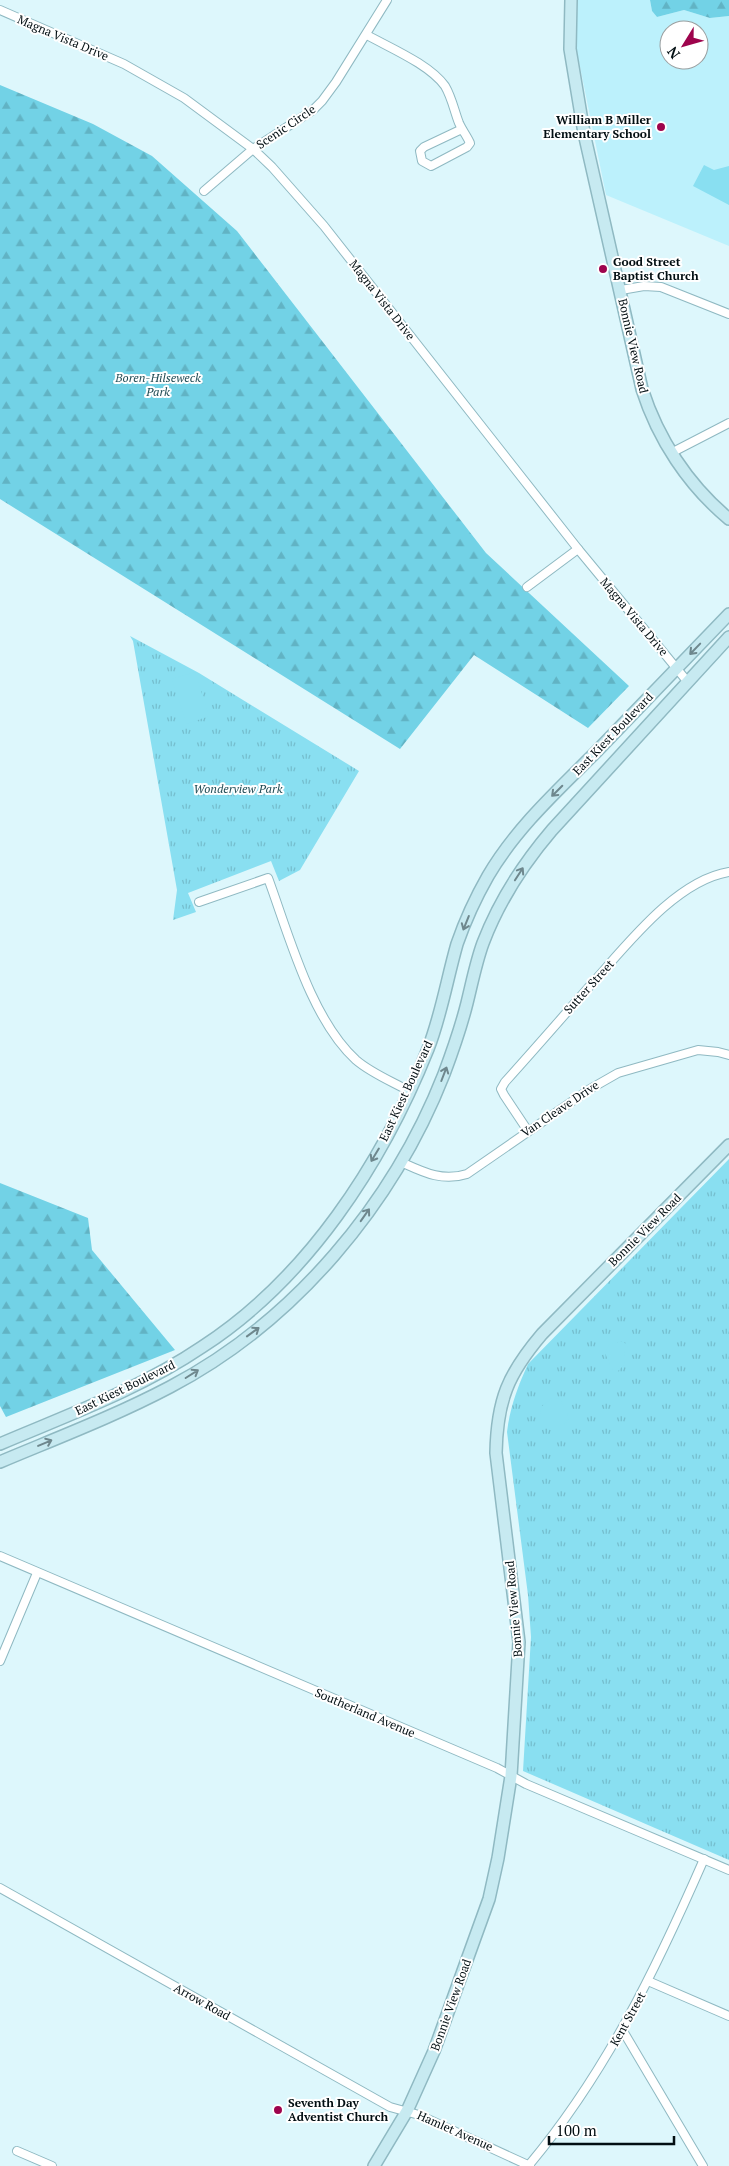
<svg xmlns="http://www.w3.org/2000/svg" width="729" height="2166" viewBox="0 0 729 2166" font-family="'PT Serif',serif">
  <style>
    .built { fill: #bcf1fc; fill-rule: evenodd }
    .grass { fill: url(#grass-tufts) }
    .forest { fill: url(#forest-firs) }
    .pitch { fill: #89dff1 }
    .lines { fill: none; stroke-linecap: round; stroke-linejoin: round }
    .street-casing { stroke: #8fb9c2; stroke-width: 10 }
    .secondary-casing { stroke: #8fb9c2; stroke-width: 14 }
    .street { stroke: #fff; stroke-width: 8 }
    .secondary { stroke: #c7eaf1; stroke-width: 11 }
    .oneway { stroke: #6e878d }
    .poi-dot { fill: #9e044d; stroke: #fff; stroke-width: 2 }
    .labels { text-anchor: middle; stroke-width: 4; stroke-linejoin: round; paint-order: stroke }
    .street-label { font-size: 12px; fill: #020e12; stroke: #fff }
    .poi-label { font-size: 12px; font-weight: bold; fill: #020e12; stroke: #fff; text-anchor: start }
    .park-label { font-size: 12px; font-style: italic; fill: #214c55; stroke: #fff }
  </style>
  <defs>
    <pattern id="grass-tufts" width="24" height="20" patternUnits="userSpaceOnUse" patternTransform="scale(1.25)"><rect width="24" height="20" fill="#89dff1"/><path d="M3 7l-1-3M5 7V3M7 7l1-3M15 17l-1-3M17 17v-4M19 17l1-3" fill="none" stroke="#75bece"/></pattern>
    <pattern id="forest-firs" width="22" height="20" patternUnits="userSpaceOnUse" patternTransform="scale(1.25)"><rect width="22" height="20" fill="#72d2e6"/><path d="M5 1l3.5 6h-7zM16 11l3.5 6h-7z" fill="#61b3c4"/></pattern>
  </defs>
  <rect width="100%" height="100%" fill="#ddf7fc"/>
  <path class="built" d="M578,0H650L652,11L657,17L684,10L710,18L729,16V246L606,195L575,42ZM669,30H699V60H669Z"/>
  <g class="grass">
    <path d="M130,636L199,673L359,771L300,870L279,881L271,861L188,893L196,912L173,920L177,890L133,641Z"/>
    <path d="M729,1159V1860L523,1771L531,1637L528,1595L507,1432C510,1407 518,1386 528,1364Z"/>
  </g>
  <g class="forest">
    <path d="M650,0H729V16L710,18L684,10L657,17L652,11Z"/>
    <path d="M0,85L93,124L152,156L237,231L486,553L629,686L588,728L474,655L400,749L0,499Z"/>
    <path d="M0,1183L88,1218L92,1250L175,1350L6,1417L0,1406Z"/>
  </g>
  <g class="pitch">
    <path d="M704,165L714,170L729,166V205L693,186Z"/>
    <path d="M195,672L209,716L187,724L172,679Z"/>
    <path d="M621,1341L628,1345L624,1354L625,1364L618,1371H613L605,1353L609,1345Z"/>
    <path d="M552,1398L560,1399L569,1418L564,1425H551L540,1414L542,1406Z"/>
  </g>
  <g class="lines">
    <defs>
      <g id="street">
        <path d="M0,10L124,64L184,98L253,149L272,167L324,226L578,549L687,681"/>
        <path d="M367,35C390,48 429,64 445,86C452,98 454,110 459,123C462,130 467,136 470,143L467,147L431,166L422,161L420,151L424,147L462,129"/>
        <path d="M204,191L253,149L313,110L322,101L336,82L387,0"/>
        <path d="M621,290L644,286L661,287L729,314"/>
        <path d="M671,453L729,423"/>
        <path d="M527,587L578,549"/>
        <path d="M199,902L268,878C289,935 311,1019 356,1060C371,1073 391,1081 409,1091"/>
        <path d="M528,1131L504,1095L501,1089L505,1082C533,1051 560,1020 588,988C624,949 674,881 729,872"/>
        <path d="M401,1162C423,1172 442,1182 467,1174L590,1089L618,1073L698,1050L718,1052L729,1055"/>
        <path d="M0,1556L497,1768L526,1784L729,1870"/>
        <path d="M0,1661L37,1573"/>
        <path d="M0,1888L390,2107L419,2115L530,2166"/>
        <path d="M648,1981L729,2016"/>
        <path d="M623,2031L703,2166"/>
        <path d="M17,2151L52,2166"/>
        <path d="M529,2165C606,2073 656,1969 704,1859"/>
      </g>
      <g id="secondary">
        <path d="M571,0L570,49L584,133L642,389C658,439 688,485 729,519"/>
        <path d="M0,1444C68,1415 140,1389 202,1347C307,1279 382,1164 428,1049C441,1016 447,979 457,944C465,921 476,897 488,876C516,828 558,790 597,751C641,705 685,660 729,614"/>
        <path d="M0,1462C57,1438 115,1416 170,1387C294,1322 393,1204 444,1074C453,1050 461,1027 467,1003C472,983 476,962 483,943C499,901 523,864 552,830L729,637"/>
        <path d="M374,2166L407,2111L434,2051L489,1899L498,1858L511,1776L519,1642L496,1453C497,1400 508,1374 542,1334L729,1145"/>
      </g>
    </defs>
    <use href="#street" class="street-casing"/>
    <use href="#secondary" class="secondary-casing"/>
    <use href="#street" class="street"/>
    <use href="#secondary" class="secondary"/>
  </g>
  <defs><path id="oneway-shaft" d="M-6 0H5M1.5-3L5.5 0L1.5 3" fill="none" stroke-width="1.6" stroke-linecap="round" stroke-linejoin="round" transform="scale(1.25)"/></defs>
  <g class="oneway">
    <use href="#oneway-shaft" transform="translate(695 649) rotate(134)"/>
    <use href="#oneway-shaft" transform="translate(557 791) rotate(135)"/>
    <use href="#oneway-shaft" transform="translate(519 874) rotate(-57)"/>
    <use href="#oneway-shaft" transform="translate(466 923) rotate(112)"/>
    <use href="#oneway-shaft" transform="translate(444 1074) rotate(-69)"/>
    <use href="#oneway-shaft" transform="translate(375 1155) rotate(121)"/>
    <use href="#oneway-shaft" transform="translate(365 1215) rotate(-55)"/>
    <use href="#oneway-shaft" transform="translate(253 1332) rotate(-36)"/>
    <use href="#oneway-shaft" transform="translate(192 1374) rotate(-32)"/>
    <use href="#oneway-shaft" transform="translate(45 1443) rotate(-23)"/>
  </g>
  <g class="poi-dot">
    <circle cx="661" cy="127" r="5"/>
    <circle cx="603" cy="269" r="5"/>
    <circle cx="278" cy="2110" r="5"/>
  </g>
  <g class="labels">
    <g class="street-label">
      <text transform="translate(63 38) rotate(23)" y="4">Magna Vista Drive</text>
      <text transform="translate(286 127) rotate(-34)" y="4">Scenic Circle</text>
      <text transform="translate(382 300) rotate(52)" y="4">Magna Vista Drive</text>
      <text transform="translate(633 346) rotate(77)" y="4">Bonnie View Road</text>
      <text transform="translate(634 617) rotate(50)" y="4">Magna Vista Drive</text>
      <text transform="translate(613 734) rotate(-46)" y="4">East Kiest Boulevard</text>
      <text transform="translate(589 987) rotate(-48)" y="4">Sutter Street</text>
      <text transform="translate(406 1091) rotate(-65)" y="4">East Kiest Boulevard</text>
      <text transform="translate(560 1109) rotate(-34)" y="4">Van Cleave Drive</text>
      <text transform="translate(645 1230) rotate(-45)" y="4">Bonnie View Road</text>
      <text transform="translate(125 1388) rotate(-26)" y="4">East Kiest Boulevard</text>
      <text transform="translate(514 1609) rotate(-95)" y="4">Bonnie View Road</text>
      <text transform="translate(365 1713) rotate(23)" y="4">Southerland Avenue</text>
      <text transform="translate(202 2002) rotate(29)" y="4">Arrow Road</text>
      <text transform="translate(451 2005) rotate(-70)" y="4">Bonnie View Road</text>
      <text transform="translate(628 2019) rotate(-61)" y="4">Kent Street</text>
      <text transform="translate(455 2131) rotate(24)" y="4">Hamlet Avenue</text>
    </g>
    <g class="poi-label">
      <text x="651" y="124" text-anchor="end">William B Miller<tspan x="651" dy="14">Elementary School</tspan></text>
      <text x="613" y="266">Good Street<tspan x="613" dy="14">Baptist Church</tspan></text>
      <text x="288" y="2107">Seventh Day<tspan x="288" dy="14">Adventist Church</tspan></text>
    </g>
    <g class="park-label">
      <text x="158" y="382">Boren-Hilseweck<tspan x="158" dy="14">Park</tspan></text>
      <text x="238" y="793">Wonderview Park</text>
    </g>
  </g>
  <g transform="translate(684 45) rotate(233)"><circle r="24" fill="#ffffff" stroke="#9a9fa0"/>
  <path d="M0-4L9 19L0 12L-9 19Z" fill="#9e044d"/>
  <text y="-8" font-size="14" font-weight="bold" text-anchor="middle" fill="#020e12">N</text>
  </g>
  <path d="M549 2136v8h125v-8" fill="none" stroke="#020e12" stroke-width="2.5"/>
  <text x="556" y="2136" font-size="15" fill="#020e12" stroke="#ffffff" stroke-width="4" paint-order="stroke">100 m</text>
</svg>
